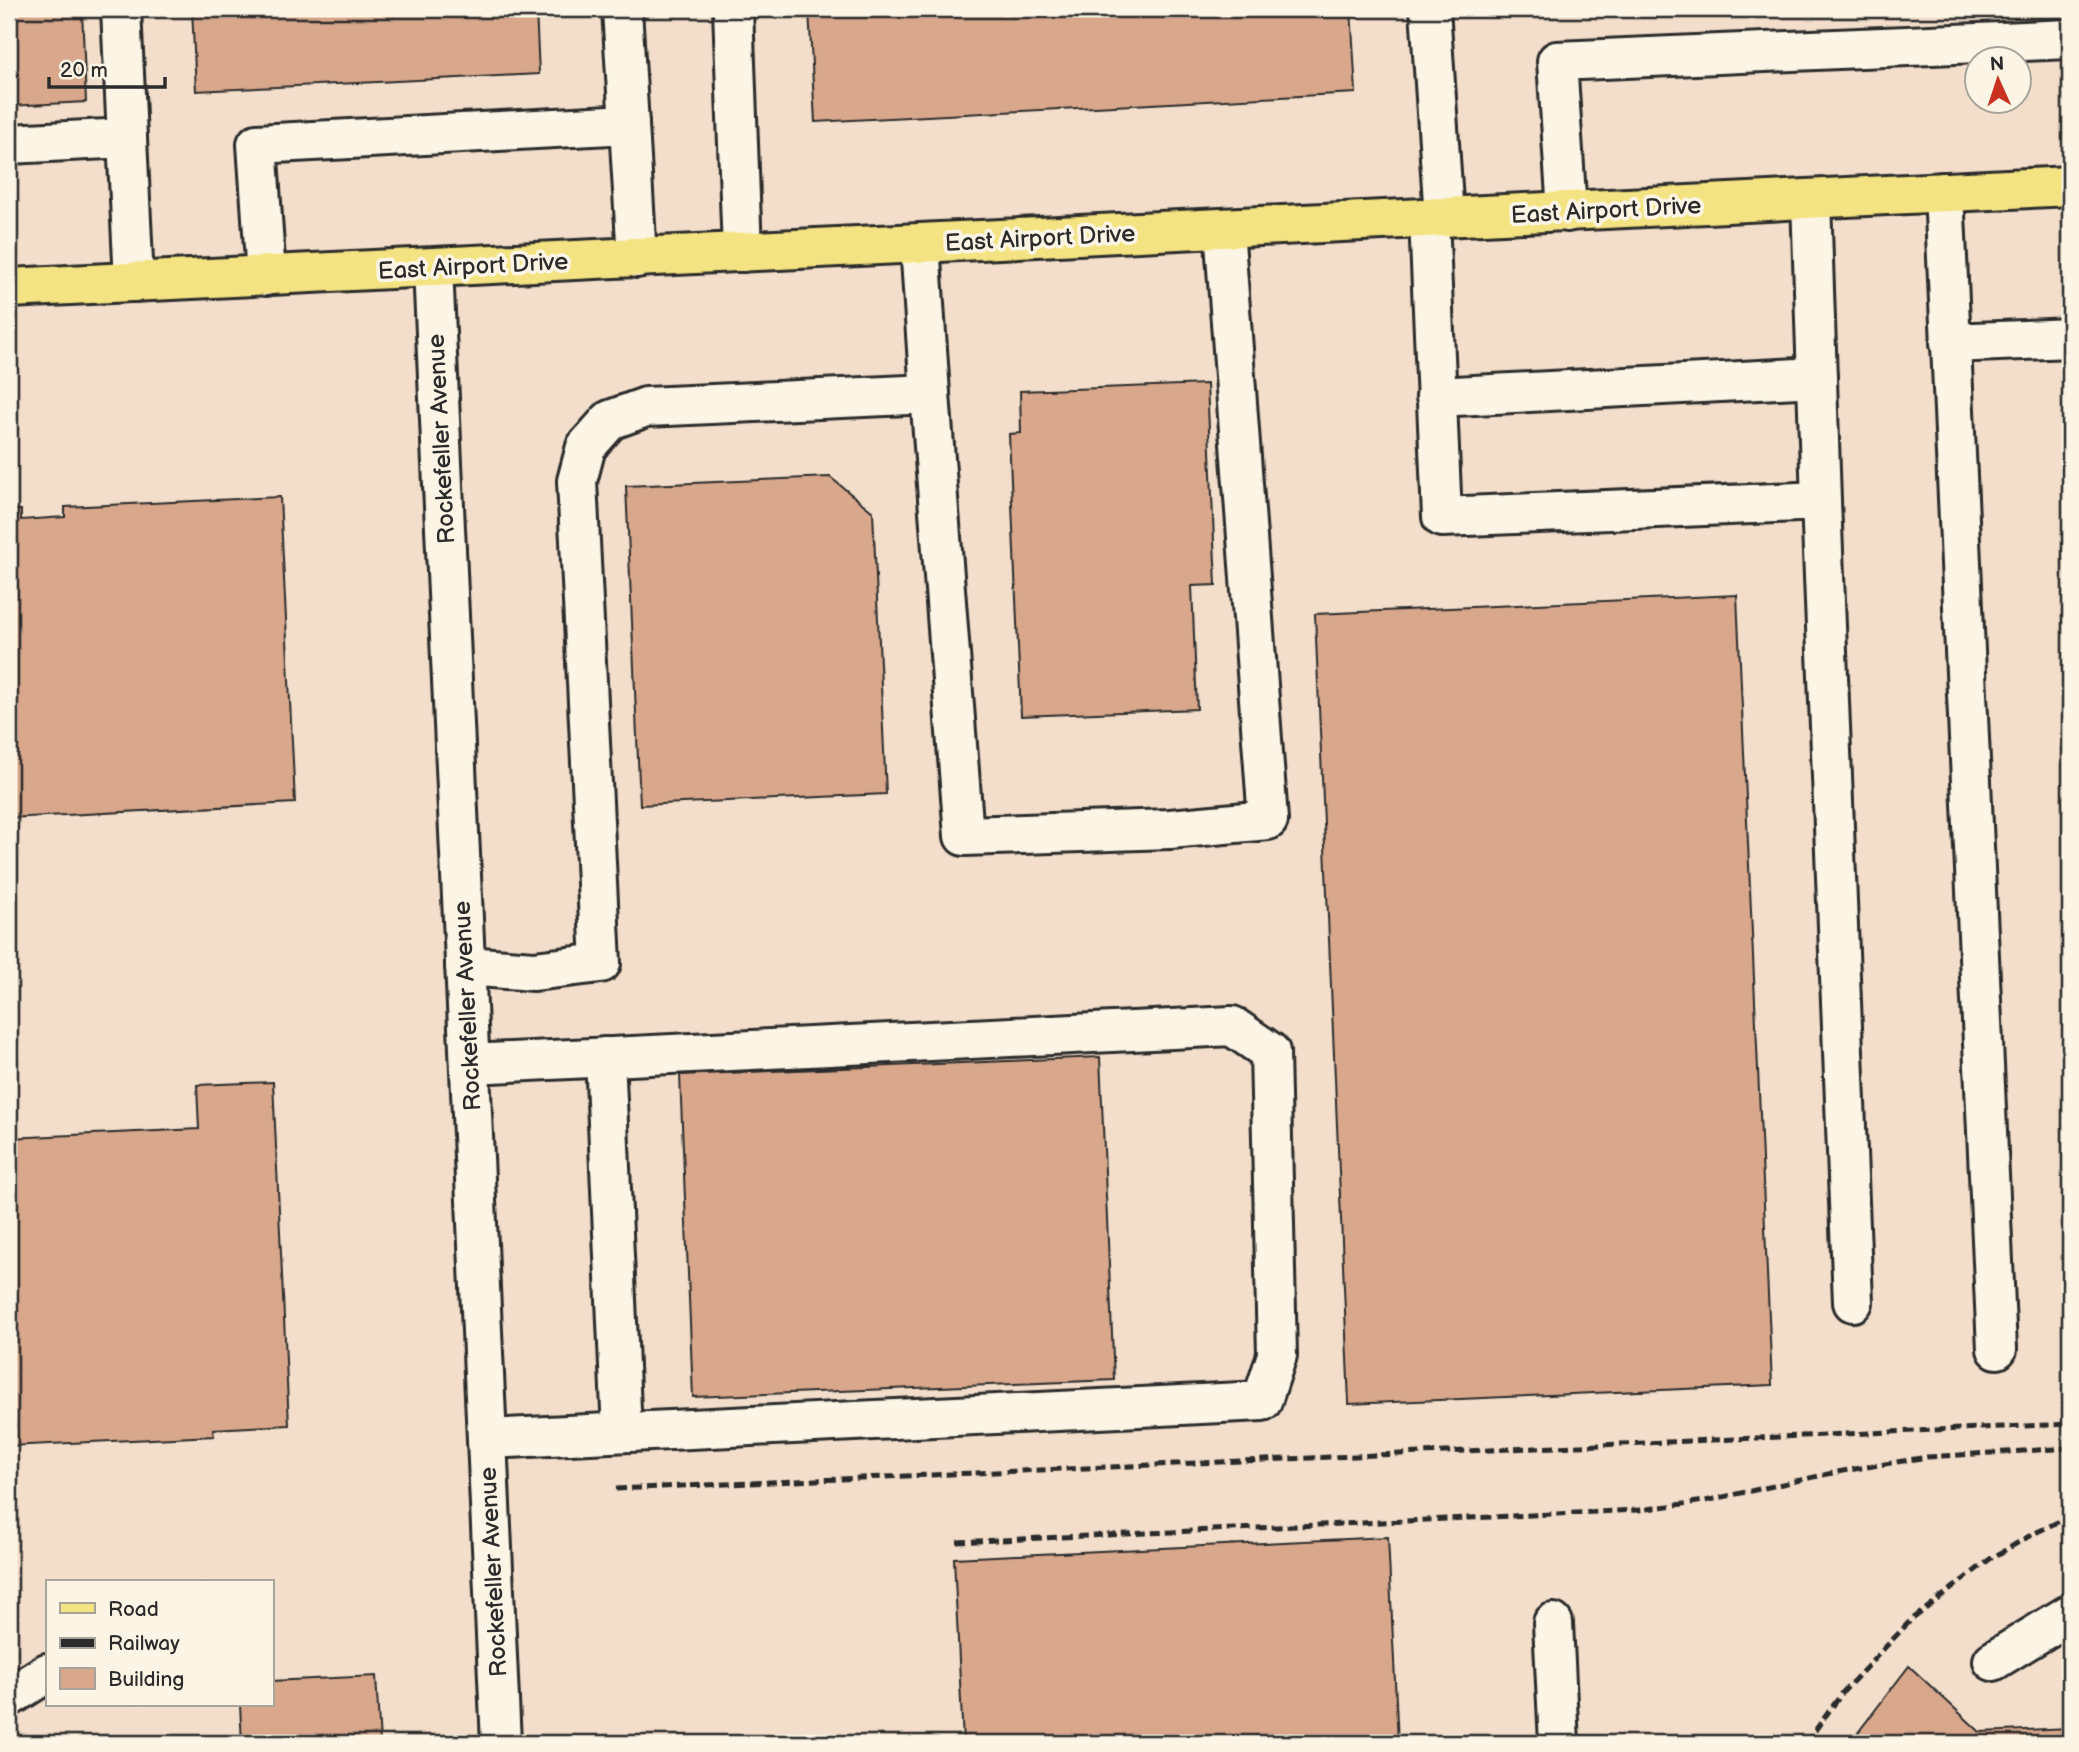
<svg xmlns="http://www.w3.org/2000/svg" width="2079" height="1752" viewBox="0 0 2079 1752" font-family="'Balsamiq Sans',sans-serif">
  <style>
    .built { fill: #f2deca; fill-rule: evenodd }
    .building { fill: #d9a88c; stroke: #2b2b2b; stroke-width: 2 }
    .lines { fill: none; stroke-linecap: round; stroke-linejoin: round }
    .minor-casing { stroke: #2b2b2b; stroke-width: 44 }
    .major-casing { stroke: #2b2b2b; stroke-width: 44 }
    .minor { stroke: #fcf5e5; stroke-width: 38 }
    .major { stroke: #f4e382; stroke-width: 38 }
    .rail { stroke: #2b2b2b; stroke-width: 5; stroke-dasharray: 10 5; stroke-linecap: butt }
    .labels { text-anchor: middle; stroke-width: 7; stroke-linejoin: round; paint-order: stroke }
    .street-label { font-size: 24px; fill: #2b2b2b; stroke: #fcf5e5 }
  </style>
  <rect width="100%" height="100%" fill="#fcf5e5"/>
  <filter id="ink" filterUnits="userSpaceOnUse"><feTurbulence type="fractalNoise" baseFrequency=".0143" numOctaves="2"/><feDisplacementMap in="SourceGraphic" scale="14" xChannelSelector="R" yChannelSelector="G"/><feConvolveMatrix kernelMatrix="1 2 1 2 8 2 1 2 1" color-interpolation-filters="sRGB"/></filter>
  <g filter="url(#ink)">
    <path class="built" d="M9,9H2070V1743H9ZM1978,60H2020V102H1978ZM47,1582H271V1705H47Z"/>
    <g class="building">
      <path d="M9,9H82L86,102L9,106Z"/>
      <path d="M192,9H536L539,74L196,91Z"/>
      <path d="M809,9H1351L1356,93L815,122Z"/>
      <path d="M1207,384L1216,585L1192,586L1197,709L1021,716L1009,434L1021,433L1020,391Z"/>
      <path d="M830,477L873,512L886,794L640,805L626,486Z"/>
      <path d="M280,497L295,803L9,818V510H21V520L65,517V507Z"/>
      <path d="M1737,595L1772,1385L1349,1404L1315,614Z"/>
      <path d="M1100,1057L1114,1380L693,1397L680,1075Z"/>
      <path d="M273,1082L289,1425L213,1429L214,1436L9,1446V1138L199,1129L197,1085Z"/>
      <path d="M1388,1537L1398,1743H963L954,1558Z"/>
      <path d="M1909,1666L1980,1732L2070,1728V1743H1850Z"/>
      <path d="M376,1676L380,1743H242L240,1705H271V1681Z"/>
    </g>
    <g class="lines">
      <defs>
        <g id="minor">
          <path d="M622,9L637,258"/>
          <path d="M733,9L742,252"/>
          <path d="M1430,9L1444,217"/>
          <path d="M127,138L134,282"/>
          <path d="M9,144L127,138L121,9"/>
          <path d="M1944,192L1997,1349"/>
          <path d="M1811,199L1821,501"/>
          <path d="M1567,212L1557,61L2070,39"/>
          <path d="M1429,218L1442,517L1821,501L1853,1302"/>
          <path d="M920,244L930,394"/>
          <path d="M433,268L501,1743"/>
          <path d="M266,276L257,144L629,124"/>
          <path d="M1950,343L2070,338"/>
          <path d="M1436,397L1817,377"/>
          <path d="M465,966L534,971L601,963L577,481L586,447L610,420L646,407L930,394L964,836L1170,829L1268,820L1224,228"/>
          <path d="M605,1057L622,1432"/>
          <path d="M470,1064L1232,1026L1270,1052L1277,1355L1262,1401L487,1439"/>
          <path d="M1553,1623L1559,1743"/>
          <path d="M1993,1661L2070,1614"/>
          <path d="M9,1697L47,1673"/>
        </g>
        <path id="major" d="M9,288L2070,186"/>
      </defs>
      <use href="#minor" class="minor-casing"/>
      <use href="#major" class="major-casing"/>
      <use href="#minor" class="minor"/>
      <use href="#major" class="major"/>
      <g class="rail">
        <path d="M616,1489L2070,1424"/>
        <path d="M957,1542L1639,1510L1705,1501L1837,1472L1927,1457L2070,1448"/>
        <path d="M1806,1743L1843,1692L1910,1621L1990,1559L2031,1535L2070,1516"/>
      </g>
    </g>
  </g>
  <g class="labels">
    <g class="street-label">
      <text transform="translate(1606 210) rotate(-3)" y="8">East Airport Drive</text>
      <text transform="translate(1040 238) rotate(-3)" y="8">East Airport Drive</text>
      <text transform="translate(473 266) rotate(-3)" y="8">East Airport Drive</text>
      <text transform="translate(441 439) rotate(-93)" y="8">Rockefeller Avenue</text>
      <text transform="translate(467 1006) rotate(-93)" y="8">Rockefeller Avenue</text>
      <text transform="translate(493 1572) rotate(-93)" y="8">Rockefeller Avenue</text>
    </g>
  </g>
  <rect width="2079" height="1752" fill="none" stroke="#fcf5e5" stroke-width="35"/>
  <rect x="18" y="18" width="2044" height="1717" fill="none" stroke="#2b2b2b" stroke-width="2.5" filter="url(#ink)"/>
  <rect x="46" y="1580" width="228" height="126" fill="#fcf5e5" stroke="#a8a49b" stroke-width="2"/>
  <rect x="60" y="1603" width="35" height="10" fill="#f4e382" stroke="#a8a49b" stroke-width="2"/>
  <text x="108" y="1616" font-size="21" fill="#2b2b2b">Road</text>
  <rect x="60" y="1638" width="35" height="10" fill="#2b2b2b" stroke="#a8a49b" stroke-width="2"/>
  <text x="108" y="1650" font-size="21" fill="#2b2b2b">Railway</text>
  <rect x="60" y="1668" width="35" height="21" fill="#d9a88c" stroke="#a8a49b" stroke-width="2"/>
  <text x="108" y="1686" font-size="21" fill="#2b2b2b">Building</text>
  <g transform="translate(1998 80) rotate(357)"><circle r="33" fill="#fcf5e5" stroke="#a8a49b" stroke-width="2"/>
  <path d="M0-5L12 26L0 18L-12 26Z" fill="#c8321e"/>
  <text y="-10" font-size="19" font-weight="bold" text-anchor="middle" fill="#2b2b2b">N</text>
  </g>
  <path d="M49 77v10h116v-10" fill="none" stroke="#2b2b2b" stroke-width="3.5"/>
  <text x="60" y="77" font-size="21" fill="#2b2b2b" stroke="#fcf5e5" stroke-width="5" paint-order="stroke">20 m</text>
</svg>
